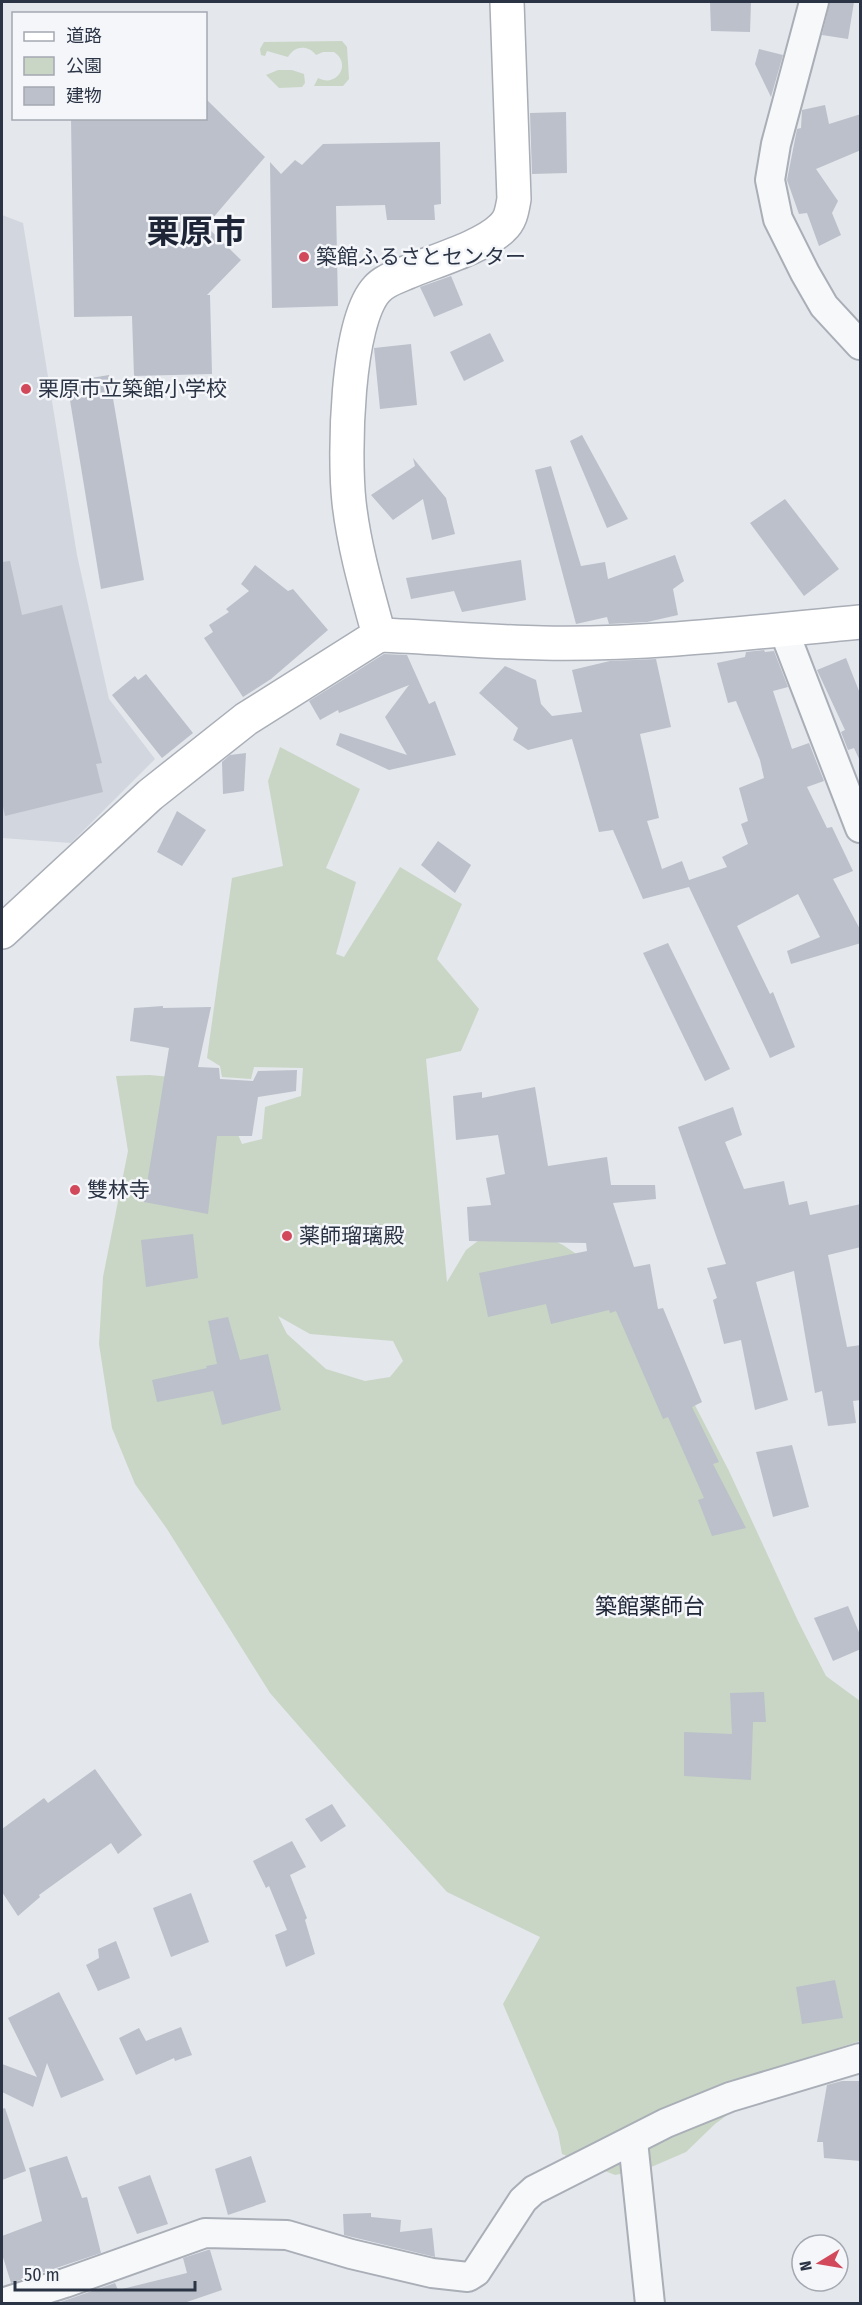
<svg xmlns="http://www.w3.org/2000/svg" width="862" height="2305" viewBox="0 0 862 2305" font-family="'Fira Sans Condensed','Noto Sans JP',sans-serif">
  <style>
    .built { fill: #d2d6de }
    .green { fill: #c9d6c5; fill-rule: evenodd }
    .building { fill: #bbc0ca }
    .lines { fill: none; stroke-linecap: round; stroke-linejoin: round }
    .street-casing { stroke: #a9aeb7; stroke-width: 32 }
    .secondary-casing { stroke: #a9aeb7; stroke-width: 36 }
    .street { stroke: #f7f8fa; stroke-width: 28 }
    .secondary { stroke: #fff; stroke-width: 33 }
    .poi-dot { fill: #d1495b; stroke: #f4f6f9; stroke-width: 2 }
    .labels { text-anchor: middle; stroke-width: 5; stroke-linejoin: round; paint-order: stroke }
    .poi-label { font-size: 21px; fill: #2b3445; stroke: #f4f6f9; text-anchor: start }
    .neighbourhood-label { font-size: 22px; fill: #1d2536; stroke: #f4f6f9 }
    .town-label { font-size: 33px; font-weight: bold; fill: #1d2536; stroke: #f4f6f9 }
  </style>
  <rect width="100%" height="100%" fill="#e4e7ec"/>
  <path class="built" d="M2,215L23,223L77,555L109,699L155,759L71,843L2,838Z"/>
  <g class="green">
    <path d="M342,41L347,47L349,79L343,86H314L318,78C337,88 352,64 334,52H323L316,55C308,45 295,45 288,57L267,51L265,56L261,55L260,49L264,42Z"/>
    <path d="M278,70H292L304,74L305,83L302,87L279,88L266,75Z"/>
    <path d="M280,747L360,789L326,868L356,882L336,954L344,957L400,867L462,904L437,959L479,1009L461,1051L426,1059L447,1282L466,1250L496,1227H525L563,1245L603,1272L685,1386L729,1471L798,1621L826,1676L860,1701V2041L804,2059L715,2124L686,2152L649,2168L615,2175L562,2154L558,2132L503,2004L540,1937L447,1892L345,1779L270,1693L167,1529L135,1484L112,1428L99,1344L103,1277L128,1151L116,1076L150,1075L191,1079L225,1104L242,1144L262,1139L265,1107L301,1096L303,1068L254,1067L251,1079L222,1077L220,1066L207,1058L232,878L283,866L268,781ZM278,1316L310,1334L393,1341L403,1361L390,1377L365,1381L326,1369L287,1334Z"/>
  </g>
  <g class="building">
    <path d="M710,2H751L750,32L711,31Z"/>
    <path d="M830,2H854L848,39L822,35Z"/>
    <path d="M759,49L783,55L771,97L755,64Z"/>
    <path d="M206,99L265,157L206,226L241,260L207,295H210L212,374L134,376L132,316L74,317L71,118H206Z"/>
    <path d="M825,105L829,124L861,114V150L816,169L838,201L832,213L841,235L819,246L807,213L799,214L787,180L797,129L801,128L802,110Z"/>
    <path d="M566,112L567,173L532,174L530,113Z"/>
    <path d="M440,142L441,204L434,205L435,220H387L385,205L336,206L338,306L272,308L270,162L281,174L295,160L302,165L323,144Z"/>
    <path d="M451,276L463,305L434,317L420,287Z"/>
    <path d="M490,333L504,361L464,381L450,352Z"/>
    <path d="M411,344L417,405L380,409L374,348Z"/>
    <path d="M109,375L144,580L101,589L67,382Z"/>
    <path d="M582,435L628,519L607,528L570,441Z"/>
    <path d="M413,458L446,498L455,534L432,540L423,499L393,520L371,495L415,466Z"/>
    <path d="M551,466L581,566L605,562L608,579L675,555L684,581L673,589L678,615L647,622L609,624L607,617L576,624L535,470Z"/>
    <path d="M785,499L839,569L804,596L750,523Z"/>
    <path d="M521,560L526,600L462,612L454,591L411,599L406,578Z"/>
    <path d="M10,561L22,615L62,605L102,763L96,764L103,792L5,816L2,802V562Z"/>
    <path d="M255,565L288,591L293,589L328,630L271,679L243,697L204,638L213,632L209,625L229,612L226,609L249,591L241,584Z"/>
    <path d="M764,650L765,652L774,651L788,687L773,691L792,749L809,743L824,781L807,787L827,828L832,827L853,871L833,879L861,931V943L791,964L787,951L820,937L798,894L737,926L770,994L773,992L795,1047L770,1058L689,887L643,899L613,830L599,832L572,739L528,750L513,740L518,728L479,693L505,666L536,680L541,704L552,716L582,712L572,670L610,661L656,659L671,727L640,734L659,818L647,821L662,869L682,861L689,880L727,867L722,857L748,844L741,824L748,821L739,788L764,778L760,760L736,701L728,703L717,663L745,657L746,652Z"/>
    <path d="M384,654L407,655L429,704L435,701L456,755L389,770L336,745L340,733L407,755L385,717L409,685L339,713L338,710L320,720L309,701Z"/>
    <path d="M846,658L861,696V763L854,748L848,750L841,732L845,730L817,670Z"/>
    <path d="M146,674L193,733L162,758L112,695L135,676L138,680Z"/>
    <path d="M246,753L244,791L223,794L222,762L230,755Z"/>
    <path d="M177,811L206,830L182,866L157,852Z"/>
    <path d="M438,841L471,865L455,893L421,865Z"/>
    <path d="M668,943L730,1069L705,1081L643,953Z"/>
    <path d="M163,1006V1008L211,1007L198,1067L219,1068L220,1079L253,1081L258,1071L297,1070L296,1091L258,1097L252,1136H217L208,1214L144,1202L169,1048L130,1041L134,1008Z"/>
    <path d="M535,1087L548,1166L607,1157L611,1185H655L656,1199L613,1203L634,1267L650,1264L658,1309L663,1308L702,1402L692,1407L719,1462L713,1464L746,1528L712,1536L698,1500L704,1498L668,1417L663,1419L616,1311L610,1313L609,1310L551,1324L546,1304L488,1317L479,1273L587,1251L586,1243L469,1241L467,1207L491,1205L486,1178L505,1174L498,1135L456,1140L453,1096L482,1092V1098Z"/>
    <path d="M733,1107L742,1135L725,1142L744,1189L784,1181L789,1205L807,1201L810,1215L861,1204V1247L828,1255L847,1347L861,1345V1400L853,1401L856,1423L828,1426L822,1391L815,1393L794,1271L756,1282L788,1400L755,1410L741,1340L724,1344L713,1300L717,1298L707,1268L726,1264L678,1127Z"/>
    <path d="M193,1234L198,1278L146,1287L141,1240Z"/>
    <path d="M228,1317L240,1360L268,1354L281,1410L222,1425L213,1391L157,1402L152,1380L207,1368L206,1366L217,1364L208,1321Z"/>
    <path d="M792,1445L809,1507L773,1517L756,1452Z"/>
    <path d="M848,1606L861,1637V1649L833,1661L814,1618Z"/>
    <path d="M764,1692L766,1722H753L751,1780L684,1776V1732L732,1734L730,1693Z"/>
    <path d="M95,1769L142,1835L118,1854L111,1843L39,1895L40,1897L18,1916L2,1892V1829L44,1798L48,1803Z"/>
    <path d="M332,1804L346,1826L321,1842L305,1819Z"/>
    <path d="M292,1841L306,1867L290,1875L307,1918L305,1920L315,1954L286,1967L275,1935L287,1930L269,1886L266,1888L253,1861Z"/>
    <path d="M191,1893L209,1942L171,1957L153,1908Z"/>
    <path d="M116,1941L130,1978L98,1991L86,1965L99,1958L98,1949Z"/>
    <path d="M835,1980L843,2018L802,2024L796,1987Z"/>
    <path d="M59,1992L104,2080L61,2098L47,2063L33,2107L2,2092V2064L37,2077L8,2018Z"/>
    <path d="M181,2027L192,2055L175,2061L174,2058L136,2075L119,2038L139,2028L146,2041Z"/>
    <path d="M842,2081H861V2161L824,2158L823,2142H817L827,2085Z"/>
    <path d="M5,2108L26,2171L2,2180V2109Z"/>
    <path d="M67,2156L82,2198L87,2197L101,2253L11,2283L2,2254V2236L42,2221L29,2168Z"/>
    <path d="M251,2156L266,2202L228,2215L215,2169Z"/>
    <path d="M150,2175L168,2224L137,2234L118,2187Z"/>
    <path d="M371,2213V2217L401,2220L400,2232L432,2228L435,2257L344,2235L343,2214Z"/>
    <path d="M208,2250H210L222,2290L181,2304H55L115,2283L118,2290L187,2273L183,2258Z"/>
  </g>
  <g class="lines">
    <defs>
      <g id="street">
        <path d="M814,2L776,144L770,180L778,219L805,273L824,306L860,345"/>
        <path d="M784,631L860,828"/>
        <path d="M633,2141L650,2304"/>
        <path d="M2,2303L65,2283L205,2233L287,2235L351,2254L432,2273L468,2277L476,2272L523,2200L534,2190L666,2123L730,2097L860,2058"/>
      </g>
      <g id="secondary">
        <path d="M379,635C434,637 488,642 543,643C649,645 755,632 860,622"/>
        <path d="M2,932L150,795L246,719L379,635C367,591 354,547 349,502C344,456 346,322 377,289C385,280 397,277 408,272C434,261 483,247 502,228C511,220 512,210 514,199L507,2"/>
      </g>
    </defs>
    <use href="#street" class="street-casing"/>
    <use href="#secondary" class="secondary-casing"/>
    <use href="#street" class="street"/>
    <use href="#secondary" class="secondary"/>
  </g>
  <g class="poi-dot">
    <circle cx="304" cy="257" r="6"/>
    <circle cx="26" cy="389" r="6"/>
    <circle cx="75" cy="1190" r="6"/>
    <circle cx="287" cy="1236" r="6"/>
  </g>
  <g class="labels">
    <g class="poi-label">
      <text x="316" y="264">築館ふるさとセンター</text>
      <text x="38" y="396">栗原市立築館小学校</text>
      <text x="87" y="1197">雙林寺</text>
      <text x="299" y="1243">薬師瑠璃殿</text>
    </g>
    <g class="neighbourhood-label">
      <text x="650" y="1614">築館薬師台</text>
    </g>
    <g class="town-label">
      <text x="196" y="243">栗原市</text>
    </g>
  </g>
  <rect width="862" height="2305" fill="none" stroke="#2b3445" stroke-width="6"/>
  <rect x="12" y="12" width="195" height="108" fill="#f4f6f9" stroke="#a4a8b1" stroke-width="1.5"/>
  <rect x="24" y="32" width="30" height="9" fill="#ffffff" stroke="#a4a8b1" stroke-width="1.5"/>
  <text x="66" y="42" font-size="18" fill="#2b3445">道路</text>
  <rect x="24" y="57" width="30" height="18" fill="#c9d6c5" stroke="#a4a8b1" stroke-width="1.5"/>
  <text x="66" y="72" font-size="18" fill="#2b3445">公園</text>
  <rect x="24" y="87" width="30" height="18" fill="#bbc0ca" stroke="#a4a8b1" stroke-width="1.5"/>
  <text x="66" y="102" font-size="18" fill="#2b3445">建物</text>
  <g transform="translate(820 2263) rotate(259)"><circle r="28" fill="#f4f6f9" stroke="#a4a8b1" stroke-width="1.5"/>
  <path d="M0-4.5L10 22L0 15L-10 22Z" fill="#d1495b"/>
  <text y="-9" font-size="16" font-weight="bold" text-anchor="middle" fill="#2b3445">N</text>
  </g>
  <path d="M15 2281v9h180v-9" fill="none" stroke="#2b3445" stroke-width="3"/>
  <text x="24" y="2281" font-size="18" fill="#2b3445" stroke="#f4f6f9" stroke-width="4.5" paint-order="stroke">50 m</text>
</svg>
